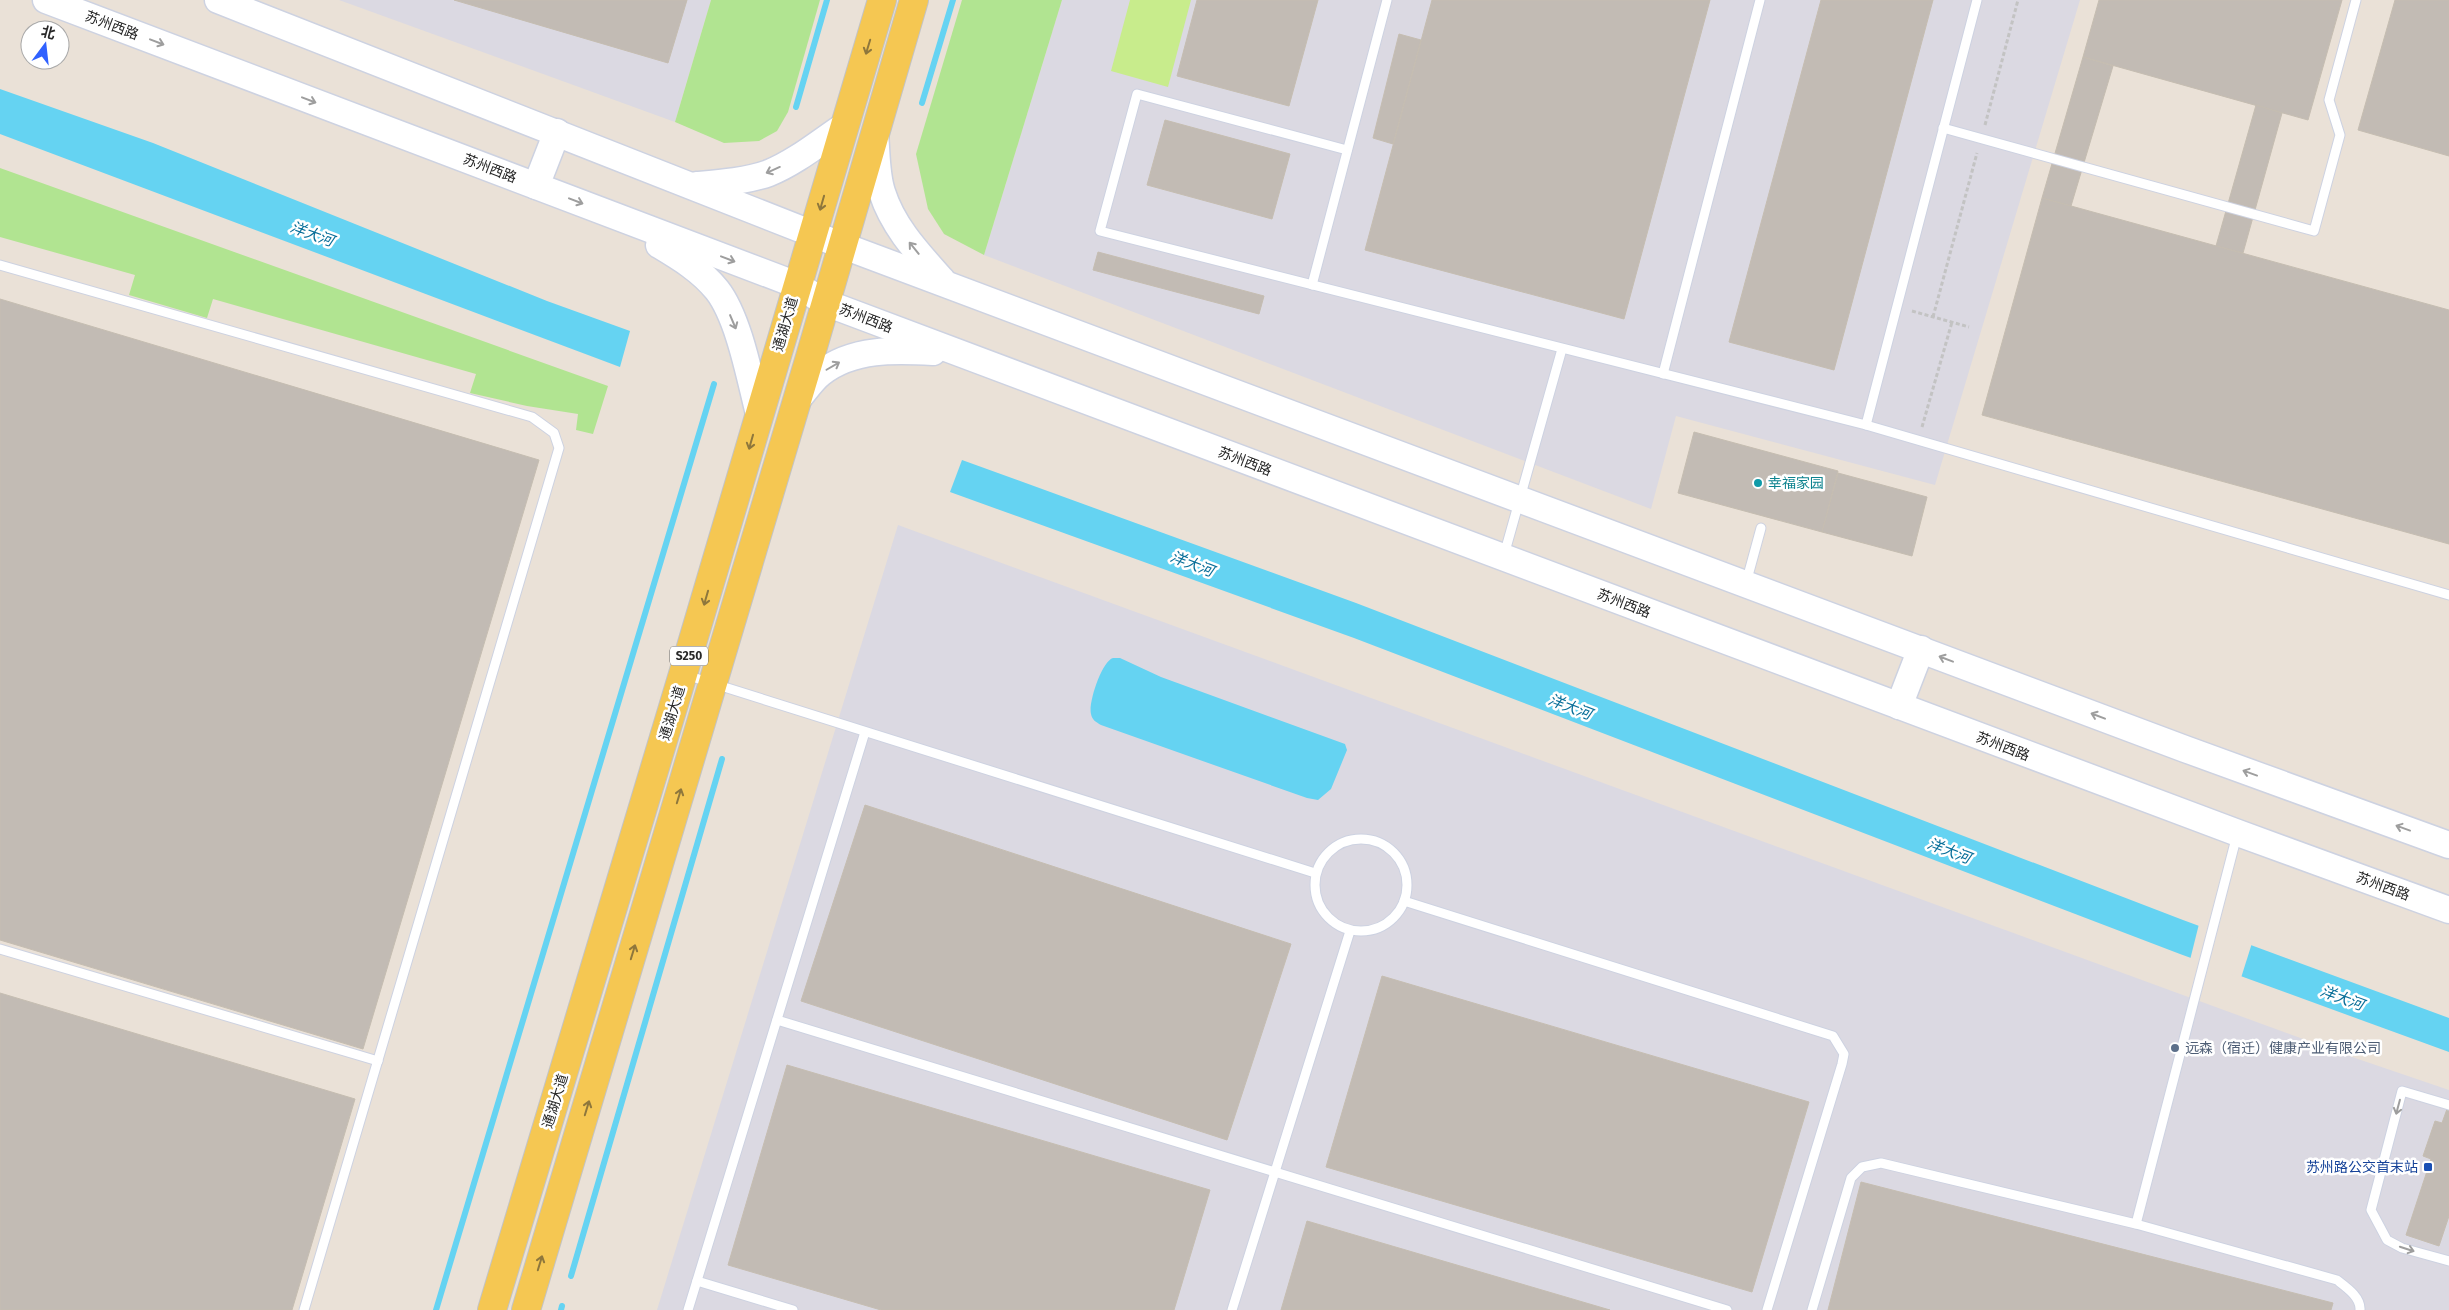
<svg xmlns="http://www.w3.org/2000/svg" width="2449" height="1310" viewBox="0 0 2449 1310" font-family="'Fira Sans','Noto Sans SC',sans-serif">
  <style>
    .industrial { fill: #dbd9e2 }
    .green { fill: #b1e491 }
    .pitch { fill: #c8ec8c }
    .water { fill: #65d3f2 }
    .pier { fill: #eae1d7 }
    .lines { fill: none; stroke-linecap: round; stroke-linejoin: round }
    .stream { stroke: #65d3f2; stroke-width: 6 }
    .building { fill: #c2bbb4; stroke: #c5bdb1 }
    .lane-casing { stroke: #cdd2e1; stroke-width: 11 }
    .secondary-casing { stroke: #cdd2e1; stroke-width: 29 }
    .primary-casing { stroke: #c3c3c3; stroke-width: 30 }
    .path { stroke: #c3c3c3; stroke-width: 3; stroke-dasharray: 4 2.5; stroke-linecap: butt }
    .lane { stroke: #fff; stroke-width: 9 }
    .secondary { stroke: #fff; stroke-width: 26 }
    .primary { stroke: #f5c752; stroke-width: 28 }
    .oneway { stroke: #9e9e9e }
    .oneway2 { stroke: #8e773c }
    .culture-dot { fill: #0f9aa8; stroke: #fff; stroke-width: 2 }
    .service-dot { fill: #5c6f8a; stroke: #fff; stroke-width: 2 }
    .transit-dot { fill: #1a4fb4; stroke: #fff; stroke-width: 2 }
    .labels { text-anchor: middle; stroke-width: 5; stroke-linejoin: round; paint-order: stroke }
    .shield { fill: #fff; stroke: #686868; stroke-width: 1 }
    .shield-label { font-size: 12px; font-weight: bold; fill: #272727 }
    .street-label { font-size: 14px; fill: #272727; stroke: #fff }
    .culture-label { font-size: 14px; fill: #0d838f; stroke: #fff; text-anchor: start }
    .service-label { font-size: 14px; fill: #4e5e75; stroke: #fff; text-anchor: start }
    .transit-label { font-size: 14px; fill: #164399; stroke: #fff; text-anchor: end }
    .water-label { font-size: 15px; font-style: italic; fill: #096f99; stroke: #fff }
  </style>
  <rect width="100%" height="100%" fill="#eae1d7"/>
  <g class="industrial">
    <path d="M339,0H711L675,122Z"/>
    <path d="M1062,0H2080L1935,485L1676,416L1651,509L984,255Z"/>
    <path d="M898,525L2355,1058L2449,1090V1310H657Z"/>
  </g>
  <g class="green">
    <path d="M711,0H820L788,112L777,131L759,141L724,143L675,122Z"/>
    <path d="M962,0H1062L984,255L944,234L928,209L916,154Z"/>
    <path d="M0,168L608,386L593,434L576,430L578,414L527,406L470,393L476,374L213,299L207,318L129,295L135,275L0,237Z"/>
  </g>
  <path class="pitch" d="M1130,0H1191L1168,87L1111,71Z"/>
  <g class="water">
    <path d="M0,89L153,143L547,301L630,331L620,367L0,134Z"/>
    <path d="M962,460L1356,603L2183,920L2449,1018V1052L2180,954L1354,638L950,492Z"/>
    <path d="M1113,658H1120L1161,677L1345,744L1347,750L1331,789L1318,800L1307,798L1101,725C1096,722 1092,720 1091,714C1088,703 1102,661 1113,658Z"/>
  </g>
  <path class="pier" d="M2199,924L2252,943L2241,978L2190,960Z"/>
  <g class="lines">
    <g class="stream">
      <path d="M922,103L953,0"/>
      <path d="M796,107L827,0"/>
      <path d="M571,1276L722,759"/>
      <path d="M436,1310L714,384"/>
      <path d="M561,1310L562,1306"/>
    </g>
  </g>
  <g class="building">
    <path d="M454,0H687L668,63Z"/>
    <path d="M1197,0H1318L1289,106L1177,76Z"/>
    <path d="M1432,0H1710L1624,319L1365,250Z"/>
    <path d="M1821,0H1933L1834,370L1729,342Z"/>
    <path d="M2099,0H2342L2308,120L2083,57Z"/>
    <path d="M2395,0H2449V156L2358,130Z"/>
    <path d="M1399,34L1421,40L1393,144L1373,138Z"/>
    <path d="M2083,57L2113,66L2071,206L2042,198Z"/>
    <path d="M2256,105L2282,113L2243,253L2216,246Z"/>
    <path d="M1165,120L1290,154L1272,219L1147,185Z"/>
    <path d="M2042,198L2449,310V544L1982,415Z"/>
    <path d="M1098,252L1264,296L1259,314L1093,270Z"/>
    <path d="M0,299L539,460L363,1049L0,940Z"/>
    <path d="M1694,432L1838,471L1822,532L1678,493Z"/>
    <path d="M1838,473L1927,497L1912,556L1822,532Z"/>
    <path d="M865,805L1291,944L1227,1140L801,1001Z"/>
    <path d="M1382,976L1809,1102L1752,1292L1326,1167Z"/>
    <path d="M0,993L355,1099L292,1310H0Z"/>
    <path d="M787,1065L1210,1190L1174,1310H881L728,1265Z"/>
    <path d="M2447,1109L2449,1110V1216L2439,1246L2406,1235L2431,1159L2423,1156L2435,1121L2442,1123Z"/>
    <path d="M1861,1182L2333,1303L2331,1310H1828Z"/>
    <path d="M1307,1221L1610,1310H1281Z"/>
  </g>
  <g class="lines">
    <defs>
      <g id="lane">
        <path d="M1943,128L2314,231L2340,135L2329,100L2356,0"/>
        <path d="M1347,150L1137,94L1100,231L1866,425L1977,0"/>
        <path d="M0,265L532,417L554,433L559,448L304,1310"/>
        <path d="M1312,285L1387,0"/>
        <path d="M1663,374L1760,0"/>
        <path d="M1866,425L2449,595"/>
        <path d="M1504,555L1562,349"/>
        <path d="M1746,583L1761,528"/>
        <path d="M686,675L1315,873"/>
        <circle cx="1361" cy="885" r="46"/>
        <path d="M1404,901L1833,1036L1844,1054L1842,1064L1767,1310"/>
        <path d="M0,949L378,1061"/>
        <path d="M777,1020L1727,1310"/>
        <path d="M2449,1105L2402,1091L2371,1210L2387,1240L2402,1248L2449,1261"/>
        <path d="M2136,1224L2237,835"/>
        <path d="M697,1281L793,1310"/>
        <path d="M688,1310L865,732"/>
        <path d="M1232,1310L1350,931"/>
        <path d="M1812,1310L1851,1178L1862,1167L1881,1163L2136,1224L2337,1280C2346,1287 2361,1297 2360,1310"/>
      </g>
      <g id="secondary">
        <path d="M46,0L797,285L826,303L2238,833L2449,910"/>
        <path d="M218,0L841,245L2185,749L2449,845"/>
        <path d="M875,134C877,153 876,174 882,192C893,227 918,253 942,280"/>
        <path d="M697,185C721,183 747,181 769,173C796,162 820,142 844,126"/>
        <path d="M536,186L557,132"/>
        <path d="M659,245C679,257 701,270 717,290C739,318 750,379 759,414"/>
        <path d="M798,399C805,391 812,380 821,373C853,348 895,350 933,352"/>
        <path d="M1899,706L1921,649"/>
      </g>
      <g id="primary">
        <path d="M492,1310L683,674L882,0"/>
        <path d="M526,1310L810,357L914,0"/>
      </g>
    </defs>
    <use href="#lane" class="lane-casing"/>
    <use href="#secondary" class="secondary-casing"/>
    <use href="#primary" class="primary-casing"/>
    <g class="path">
      <path d="M1985,125L2018,0"/>
      <path d="M1912,311L1969,327"/>
      <path d="M1933,317L1977,153"/>
      <path d="M1922,427L1952,322"/>
    </g>
    <use href="#lane" class="lane"/>
    <use href="#secondary" class="secondary"/>
    <use href="#primary" class="primary"/>
  </g>
  <defs><path id="oneway-shaft" d="M-6 0H5M1.5-3L5.5 0L1.5 3" fill="none" stroke-width="1.6" stroke-linecap="round" stroke-linejoin="round" transform="scale(1.25)"/></defs>
  <g class="oneway">
    <use href="#oneway-shaft" transform="translate(157 42) rotate(21)"/>
    <use href="#oneway-shaft" transform="translate(309 100) rotate(21)"/>
    <use href="#oneway-shaft" transform="translate(773 170) rotate(156)"/>
    <use href="#oneway-shaft" transform="translate(576 201) rotate(21)"/>
    <use href="#oneway-shaft" transform="translate(914 248) rotate(-129)"/>
    <use href="#oneway-shaft" transform="translate(728 259) rotate(21)"/>
    <use href="#oneway-shaft" transform="translate(733 322) rotate(67)"/>
    <use href="#oneway-shaft" transform="translate(833 366) rotate(-30)"/>
    <use href="#oneway-shaft" transform="translate(1946 659) rotate(-159)"/>
    <use href="#oneway-shaft" transform="translate(2098 716) rotate(-159)"/>
    <use href="#oneway-shaft" transform="translate(2250 773) rotate(-160)"/>
    <use href="#oneway-shaft" transform="translate(2403 828) rotate(-160)"/>
    <use href="#oneway-shaft" transform="translate(2398 1107) rotate(105)"/>
    <use href="#oneway-shaft" transform="translate(2407 1249) rotate(18)"/>
  </g>
  <g class="oneway2">
    <use href="#oneway-shaft" transform="translate(868 47) rotate(107)"/>
    <use href="#oneway-shaft" transform="translate(822 203) rotate(106)"/>
    <use href="#oneway-shaft" transform="translate(751 442) rotate(106)"/>
    <use href="#oneway-shaft" transform="translate(706 598) rotate(106)"/>
    <use href="#oneway-shaft" transform="translate(679 796) rotate(-73)"/>
    <use href="#oneway-shaft" transform="translate(633 952) rotate(-73)"/>
    <use href="#oneway-shaft" transform="translate(587 1108) rotate(-73)"/>
    <use href="#oneway-shaft" transform="translate(540 1263) rotate(-73)"/>
  </g>
  <circle class="culture-dot" cx="1758" cy="483" r="5"/>
  <circle class="service-dot" cx="2175" cy="1048" r="5"/>
  <rect class="transit-dot" x="2423" y="1162" width="10" height="10" rx="2.5"/>
  <g class="labels">
    <rect class="shield" x="670" y="646.5" width="38" height="19" rx="4"/>
    <g class="shield-label">
      <text x="689" y="660">S250</text>
    </g>
    <g class="street-label">
      <text transform="translate(112 25) rotate(21)" y="5">苏州西路</text>
      <text transform="translate(490 168) rotate(21)" y="5">苏州西路</text>
      <text transform="translate(866 318) rotate(21)" y="5">苏州西路</text>
      <text transform="translate(785 324) rotate(-74)" y="5">通湖大道</text>
      <text transform="translate(1245 461) rotate(21)" y="5">苏州西路</text>
      <text transform="translate(1624 603) rotate(21)" y="5">苏州西路</text>
      <text transform="translate(672 713) rotate(-73)" y="5">通湖大道</text>
      <text transform="translate(2003 746) rotate(21)" y="5">苏州西路</text>
      <text transform="translate(2383 886) rotate(20)" y="5">苏州西路</text>
      <text transform="translate(555 1101) rotate(-73)" y="5">通湖大道</text>
    </g>
    <g class="culture-label">
      <text x="1768" y="488">幸福家园</text>
    </g>
    <g class="service-label">
      <text x="2185" y="1053">远森（宿迁）健康产业有限公司</text>
    </g>
    <g class="transit-label">
      <text x="2418" y="1172">苏州路公交首末站</text>
    </g>
    <g class="water-label">
      <text transform="translate(312 234) rotate(20)" y="5">洋大河</text>
      <text transform="translate(1192 564) rotate(21)" y="5">洋大河</text>
      <text transform="translate(1570 707) rotate(21)" y="5">洋大河</text>
      <text transform="translate(1949 851) rotate(21)" y="5">洋大河</text>
      <text transform="translate(2342 998) rotate(20)" y="5">洋大河</text>
    </g>
  </g>
  <g transform="translate(45 45) rotate(15)"><circle r="24" fill="#ffffff" stroke="#a9a9a9"/>
  <path d="M0-4L9 19L0 12L-9 19Z" fill="#3061ff"/>
  <text y="-8" font-size="14" font-weight="bold" text-anchor="middle" fill="#272727">北</text>
  </g>
</svg>
